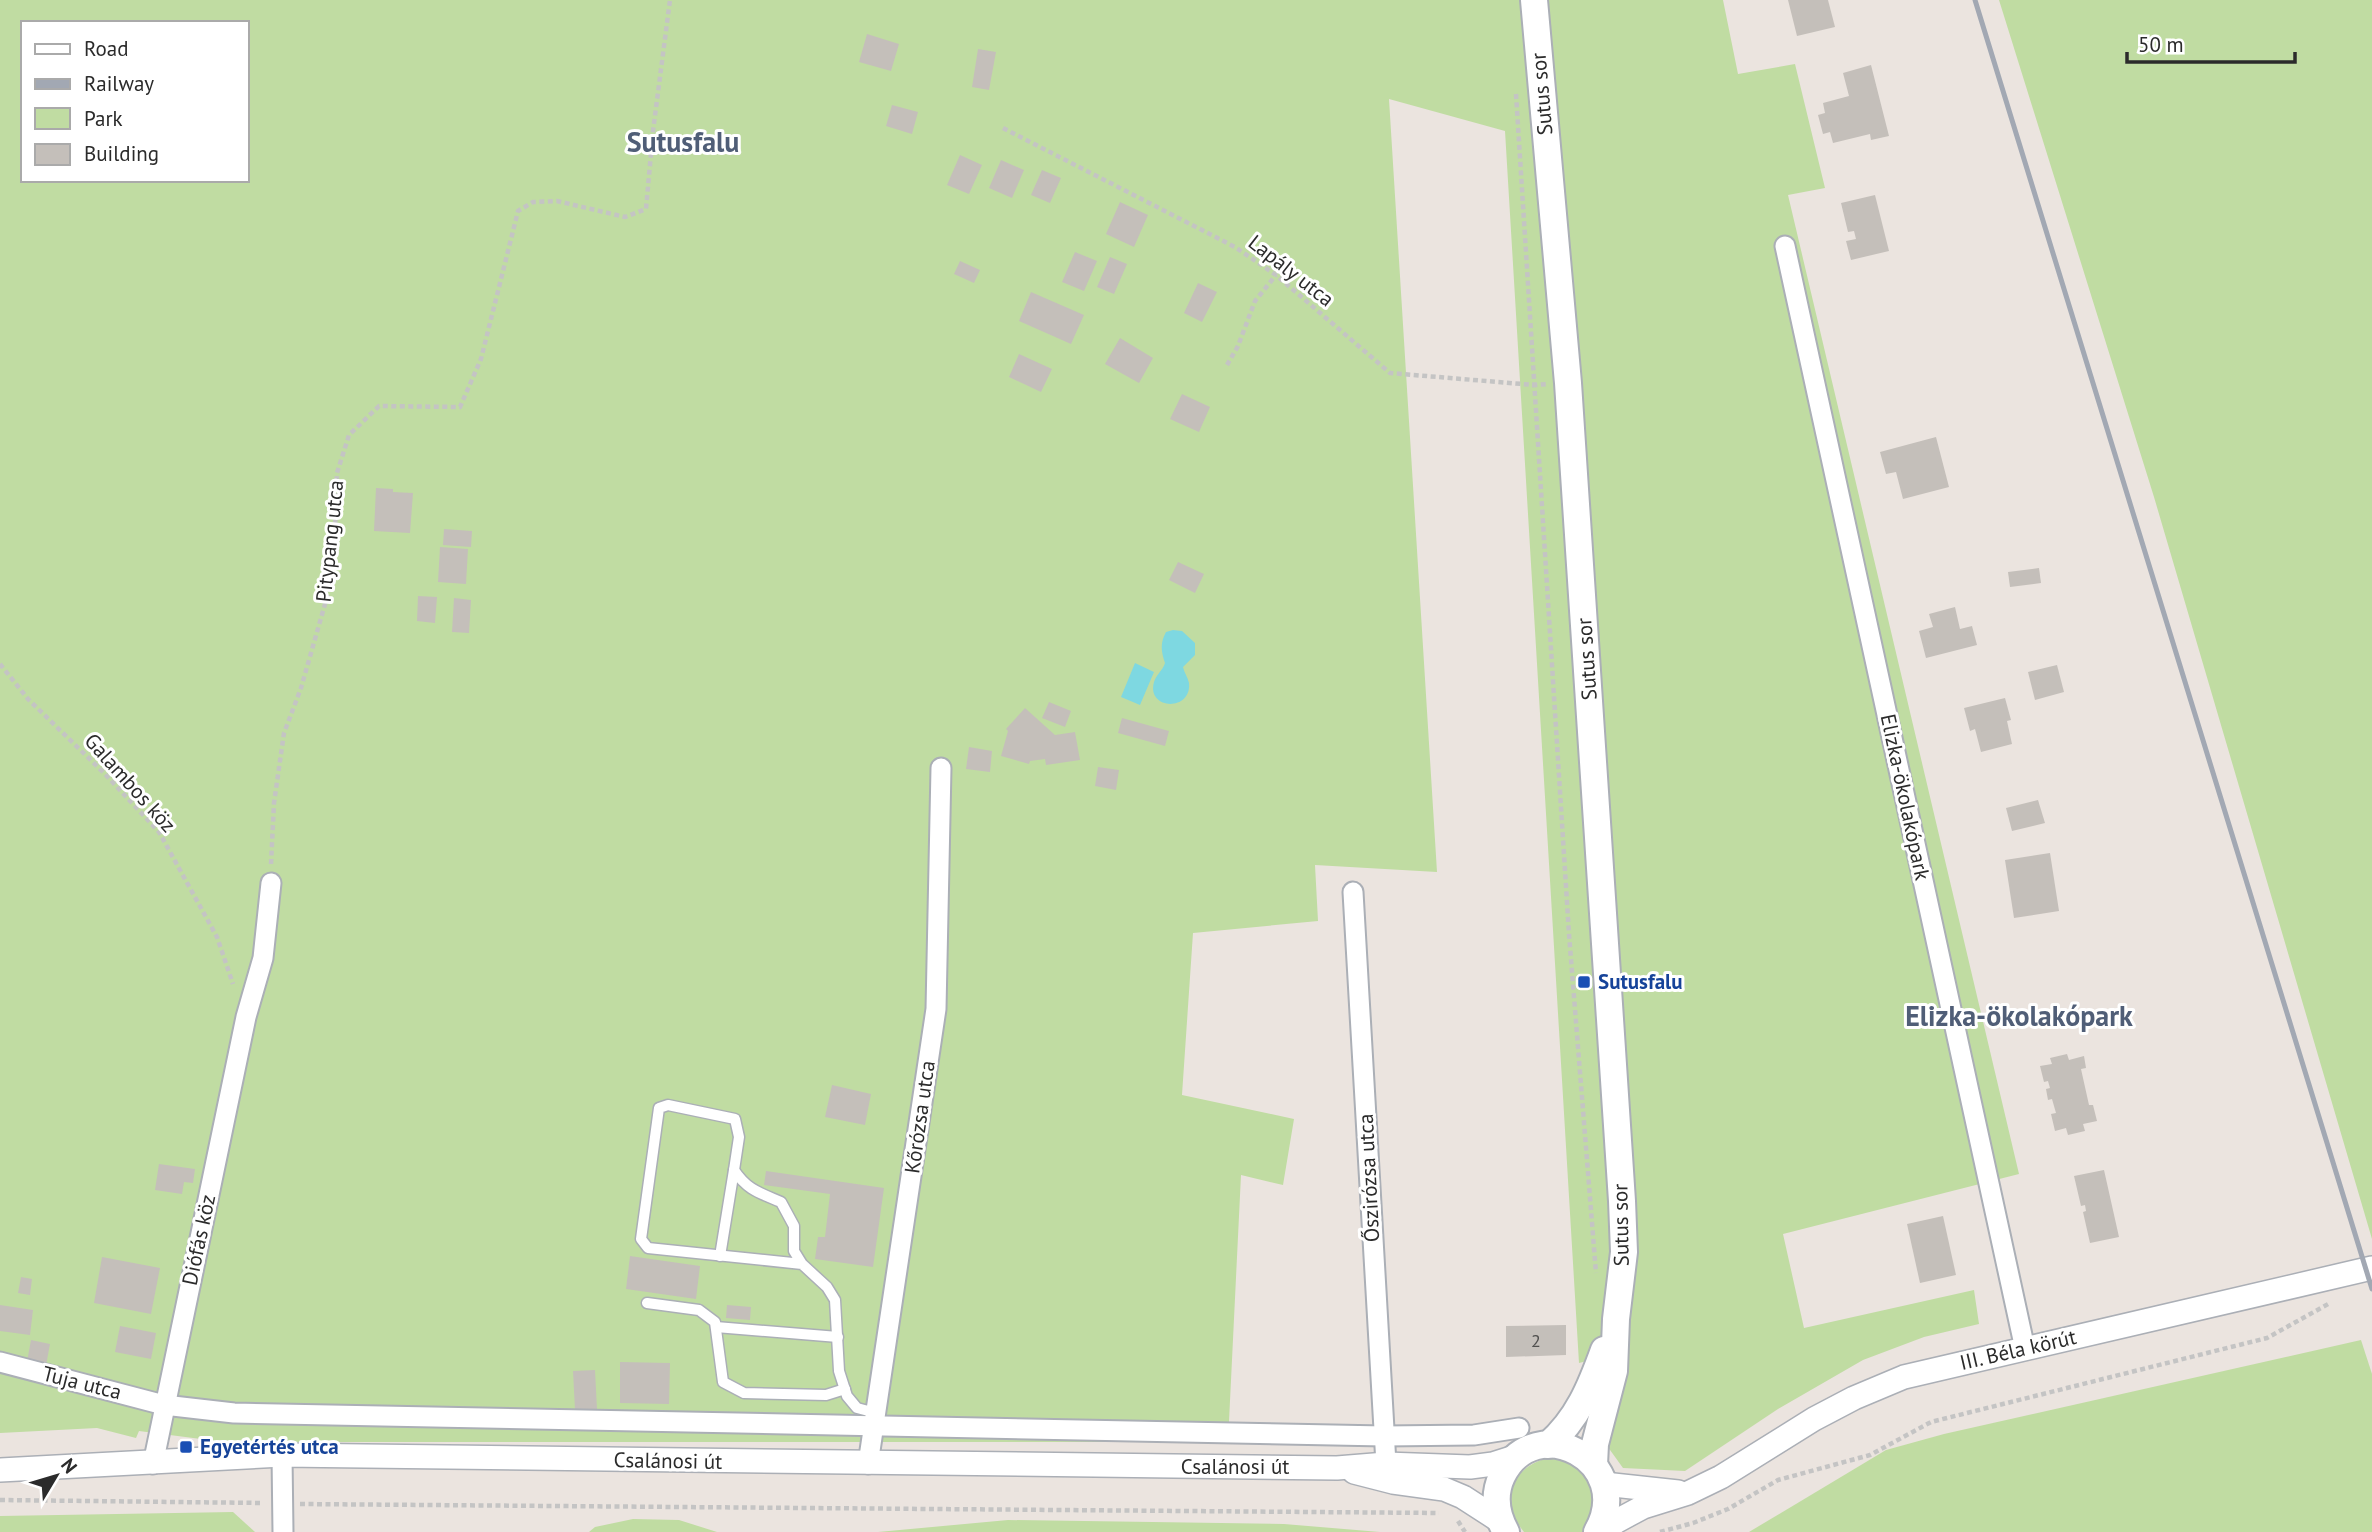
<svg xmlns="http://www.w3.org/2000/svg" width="2372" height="1532" viewBox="0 0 2372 1532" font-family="'PT Sans',sans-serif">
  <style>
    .green { fill: #c0dca2; fill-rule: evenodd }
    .water { fill: #7ed8e1 }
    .building { fill: #c4bfba }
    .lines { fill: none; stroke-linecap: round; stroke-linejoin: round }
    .service-casing { stroke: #abafb6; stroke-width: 13 }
    .minor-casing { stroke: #abafb6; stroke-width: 23 }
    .tertiary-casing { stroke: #abafb6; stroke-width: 26 }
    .secondary-casing { stroke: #abafb6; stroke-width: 30 }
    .path { stroke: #c4c4c4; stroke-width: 4.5; stroke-dasharray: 5 3.5; stroke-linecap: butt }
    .service { stroke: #fff; stroke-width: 10 }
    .minor { stroke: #fff; stroke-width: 19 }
    .tertiary { stroke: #fff; stroke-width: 23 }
    .secondary { stroke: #fff; stroke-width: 26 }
    .rail { stroke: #a2a8b3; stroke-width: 5 }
    .transit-dot { fill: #1a4fb4; stroke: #fff; stroke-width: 2.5 }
    .labels { text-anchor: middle; stroke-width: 6; stroke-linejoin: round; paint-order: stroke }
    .number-label { font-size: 18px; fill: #51504f }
    .street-label { font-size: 21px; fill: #2b2b2b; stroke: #fff }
    .transit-label { font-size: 21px; font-weight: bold; fill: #164399; stroke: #fff; text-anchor: start }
    .district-label { font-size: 28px; font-weight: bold; fill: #505e77; stroke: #fff }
  </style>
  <rect width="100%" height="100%" fill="#ebe4df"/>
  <g class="green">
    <path d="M0,0H1723L1738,74L1795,64L1825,188L1788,195L2019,1174L1783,1234L1804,1328L1974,1290L1979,1324L1924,1337L1863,1360L1778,1409L1685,1471L1623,1468L1605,1443L1614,1354L1579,1363L1505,131L1389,99L1437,872L1315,865L1318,921L1193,933L1182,1095L1294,1119L1283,1185L1241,1175L1228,1442H224L139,1431L136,1438L97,1428L0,1433ZM23,23H247V180H23Z"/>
    <path d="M1999,0H2372V1239L2154,497Z"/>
    <path d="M2361,1340L2372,1374V1532H1749L1886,1450L1944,1434Z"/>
    <path d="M1547,1458C1588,1458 1611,1499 1583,1532H1524C1499,1502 1510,1468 1547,1458Z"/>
    <path d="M233,1512L255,1532H0V1516Z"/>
    <path d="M633,1519L679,1520L717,1532H589L595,1527Z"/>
    <path d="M1008,1520L1284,1524L1380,1532H878Z"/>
  </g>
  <g class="water">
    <path d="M1173,630L1182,631L1195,643V655L1183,667C1184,672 1188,678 1189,683C1192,712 1146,710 1154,682C1156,675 1163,670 1165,663C1161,651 1160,643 1166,632Z"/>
    <path d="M1135,663L1154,672L1140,705L1121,697Z"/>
  </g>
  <g class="building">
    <path d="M1788,0H1828L1835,27L1797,36Z"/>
    <path d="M867,34L899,44L891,71L859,62Z"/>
    <path d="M978,49L996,52L989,90L972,87Z"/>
    <path d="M1871,65L1889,136L1871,140L1870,134L1833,143L1830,132L1823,134L1818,115L1825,113L1823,103L1849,96L1843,73Z"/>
    <path d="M892,105L918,112L912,134L886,126Z"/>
    <path d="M960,155L982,165L969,194L947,185Z"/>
    <path d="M1001,160L1024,170L1012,198L989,188Z"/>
    <path d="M1042,170L1061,178L1050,203L1031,195Z"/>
    <path d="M1875,195L1889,251L1851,260L1846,241L1856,239L1854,231L1848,232L1841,203Z"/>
    <path d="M1120,202L1148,215L1134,247L1106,234Z"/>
    <path d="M1075,252L1097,261L1084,291L1062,282Z"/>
    <path d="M1110,257L1127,264L1114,294L1097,287Z"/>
    <path d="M960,261L980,270L974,283L954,274Z"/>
    <path d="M1198,283L1217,292L1202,322L1184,313Z"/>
    <path d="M1031,292L1084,315L1071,344L1019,321Z"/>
    <path d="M1120,338L1153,358L1139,383L1105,364Z"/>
    <path d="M1019,354L1052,369L1041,392L1009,377Z"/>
    <path d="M1182,394L1210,407L1199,432L1170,419Z"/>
    <path d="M1936,437L1949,487L1903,499L1896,472L1886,474L1880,452Z"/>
    <path d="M376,488L393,489V492L413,493L410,533L374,531Z"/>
    <path d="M444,529L472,531L471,547L443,545Z"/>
    <path d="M440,547L468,549L466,584L438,582Z"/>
    <path d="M1178,562L1204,574L1195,593L1169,580Z"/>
    <path d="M2039,568L2041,583L2010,587L2008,572Z"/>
    <path d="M418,596L437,597L435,623L417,621Z"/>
    <path d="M454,598L471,600L469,633L452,632Z"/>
    <path d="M1955,607L1960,629L1972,626L1977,645L1926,658L1919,631L1933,627L1929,614Z"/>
    <path d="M2057,665L2064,692L2035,700L2028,672Z"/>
    <path d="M2005,698L2011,720L2007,721L2012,744L1981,752L1975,729L1970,731L1964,708Z"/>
    <path d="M1049,702L1071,711L1065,727L1042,718Z"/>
    <path d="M1025,708L1055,735L1075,732L1080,760L1046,765L1045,759L1030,761L1029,764L1001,756L1008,731L1006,729Z"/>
    <path d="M1122,718L1169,731L1165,746L1118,733Z"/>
    <path d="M969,747L992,751L990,772L966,769Z"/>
    <path d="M1098,767L1119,770L1116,790L1095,786Z"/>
    <path d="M2038,800L2045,823L2012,831L2006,808Z"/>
    <path d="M2050,853L2059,911L2014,918L2005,860Z"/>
    <path d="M2067,1054L2069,1060L2084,1056L2086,1068L2081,1069L2089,1105H2093L2097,1121L2083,1124L2085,1131L2068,1135L2066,1128L2055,1131L2051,1114L2056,1113L2052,1099L2048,1100L2046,1089L2050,1088L2048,1081L2044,1082L2040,1066L2052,1064L2050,1058Z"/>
    <path d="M832,1085L871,1094L865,1125L825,1117Z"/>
    <path d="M159,1164L195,1169L193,1183L184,1182L182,1194L155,1190Z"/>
    <path d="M2104,1170L2119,1237L2090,1243L2083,1212L2086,1211L2085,1205L2081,1206L2074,1176Z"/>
    <path d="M766,1171L884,1188L873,1267L815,1259L818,1237H825L830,1194L764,1185Z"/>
    <path d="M1943,1216L1956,1275L1920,1283L1907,1224Z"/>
    <path d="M630,1256L700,1266L696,1299L626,1289Z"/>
    <path d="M102,1257L160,1268L151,1314L94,1303Z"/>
    <path d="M21,1277L32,1279L30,1295L18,1293Z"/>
    <path d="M0,1305L33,1310L30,1335L0,1331Z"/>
    <path d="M727,1305L751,1307L750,1320L726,1318Z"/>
    <path d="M1566,1325V1355L1506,1357V1326Z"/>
    <path d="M120,1326L156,1333L151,1359L115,1352Z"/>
    <path d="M31,1340L50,1344L45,1371L26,1367Z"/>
    <path d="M620,1362L670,1363L669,1404L620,1403Z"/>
    <path d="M595,1370L597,1409L575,1410L573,1371Z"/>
  </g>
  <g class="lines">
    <defs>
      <g id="service">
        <path d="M720,1256L734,1170"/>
        <path d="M802,1264L648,1248L641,1239L659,1108L668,1105L735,1119L739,1137L734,1170C747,1190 760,1193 781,1202L794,1226V1251L802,1264L827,1287L835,1300L839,1371L847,1396L857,1408L876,1413"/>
        <path d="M647,1303L699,1310L715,1322L723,1382L744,1393L826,1395L845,1389"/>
        <path d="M716,1327L838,1337"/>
      </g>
      <g id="minor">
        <path d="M1785,246L2025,1349"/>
        <path d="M1353,892L1386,1464"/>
        <path d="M0,1362L164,1405L234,1413L1384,1436L1474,1435L1519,1428"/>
        <path d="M282,1455L283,1532"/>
        <path d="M153,1464L246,1017L263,958L271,883"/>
        <path d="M868,1464L936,1009L941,768"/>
      </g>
      <g id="tertiary">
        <path d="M0,1470L282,1455L1337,1468L1386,1464L1470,1467L1493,1464L1518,1456"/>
        <path d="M1354,1472L1393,1482L1444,1489L1463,1497L1500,1521"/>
        <path d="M1604,1484L1678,1492"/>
        <path d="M1602,1532L1617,1521L1643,1507L1688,1493L1721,1477L1814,1419L1854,1398L1904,1377L2372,1268"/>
      </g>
      <g id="secondary">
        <path d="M1534,0L1568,383L1622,1201L1624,1252L1616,1319L1614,1371L1595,1444L1594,1465"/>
        <path d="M1548,1445C1578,1419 1591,1386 1604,1350"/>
        <path d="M1506,1532C1496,1514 1493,1495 1502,1476C1535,1408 1637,1461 1597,1532"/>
      </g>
    </defs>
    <use href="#service" class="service-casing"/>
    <use href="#minor" class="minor-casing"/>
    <use href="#tertiary" class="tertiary-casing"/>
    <use href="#secondary" class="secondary-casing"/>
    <g class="path">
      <path d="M1516,94L1569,934L1596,1273"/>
      <path d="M1003,128L1235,247L1276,275L1390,373L1534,385L1548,384"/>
      <path d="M1227,365L1238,346L1255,301L1276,275"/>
      <path d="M0,664L28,699L104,773L159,832L217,937L233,984"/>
      <path d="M271,864L274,803L284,733L301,688L329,590L335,530L337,473L349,435L379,406L460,407L481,359L518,211L533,202L557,201L625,217L646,209L653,131L670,0"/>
      <path d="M0,1500L263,1503"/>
      <path d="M300,1504L1439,1513"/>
      <path d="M1458,1521L1465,1532"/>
      <path d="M1660,1532L1693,1523L1728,1509L1778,1480L1870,1455L1931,1422L2267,1338L2330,1303"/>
    </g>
    <use href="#service" class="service"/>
    <use href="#minor" class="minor"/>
    <use href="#tertiary" class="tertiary"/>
    <use href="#secondary" class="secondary"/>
    <path class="rail" d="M1975,0L2372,1289"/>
  </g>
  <g class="transit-dot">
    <rect x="1577" y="975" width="14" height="14" rx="3.5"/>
    <rect x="179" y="1440" width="14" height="14" rx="3.5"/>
  </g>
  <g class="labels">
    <g class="number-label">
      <text x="1536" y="1347">2</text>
    </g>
    <g class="street-label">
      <text transform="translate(1542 94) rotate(-95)" y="7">Sutus sor</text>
      <text transform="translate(1291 271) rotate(38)" y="7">Lapály utca</text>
      <text transform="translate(330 541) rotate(-84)" y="7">Pitypang utca</text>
      <text transform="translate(1587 659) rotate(-94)" y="7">Sutus sor</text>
      <text transform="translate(130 783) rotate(48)" y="7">Galambos köz</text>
      <text transform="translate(1905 797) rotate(78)" y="7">Elizka-ökolakópark</text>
      <text transform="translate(920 1117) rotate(-82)" y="7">Kőrózsa utca</text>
      <text transform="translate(1369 1178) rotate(-93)" y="7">Őszirózsa utca</text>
      <text transform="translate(1621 1225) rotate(-91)" y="7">Sutus sor</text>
      <text transform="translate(199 1240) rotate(-78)" y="7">Diófás köz</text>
      <text transform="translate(2018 1350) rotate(-13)" y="7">III. Béla körút</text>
      <text transform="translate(82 1383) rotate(14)" y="7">Tuja utca</text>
      <text transform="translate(668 1461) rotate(1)" y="7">Csalánosi út</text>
      <text x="1235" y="1474">Csalánosi út</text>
    </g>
    <g class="transit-label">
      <text x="1598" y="989">Sutusfalu</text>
      <text x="200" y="1454">Egyetértés utca</text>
    </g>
    <g class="district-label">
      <text x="683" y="152">Sutusfalu</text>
      <text x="2019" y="1026">Elizka-ökolakópark</text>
    </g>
  </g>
  <rect x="21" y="21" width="228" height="161" fill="#ffffff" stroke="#aaaaaa" stroke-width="2"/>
  <rect x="35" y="44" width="35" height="10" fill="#ffffff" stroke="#aaaaaa" stroke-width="2"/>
  <text x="84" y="56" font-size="21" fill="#2b2b2b">Road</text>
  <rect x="35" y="79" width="35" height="10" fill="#a2a8b3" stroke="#aaaaaa" stroke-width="2"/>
  <text x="84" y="91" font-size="21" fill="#2b2b2b">Railway</text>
  <rect x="35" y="108" width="35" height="21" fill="#c0dca2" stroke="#aaaaaa" stroke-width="2"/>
  <text x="84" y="126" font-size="21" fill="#2b2b2b">Park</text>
  <rect x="35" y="144" width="35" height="21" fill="#c4bfba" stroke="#aaaaaa" stroke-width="2"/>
  <text x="84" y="161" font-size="21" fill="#2b2b2b">Building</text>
  <g transform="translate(56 1476) rotate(52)" stroke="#ffffff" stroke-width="5" paint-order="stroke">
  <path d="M0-5L12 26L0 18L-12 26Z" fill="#2b2b2b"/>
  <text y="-10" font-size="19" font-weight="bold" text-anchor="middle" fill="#2b2b2b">N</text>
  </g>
  <path d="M2127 52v10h168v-10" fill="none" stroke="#2b2b2b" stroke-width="3.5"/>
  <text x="2138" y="52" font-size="21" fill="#2b2b2b" stroke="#ffffff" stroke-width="5" paint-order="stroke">50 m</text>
</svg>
